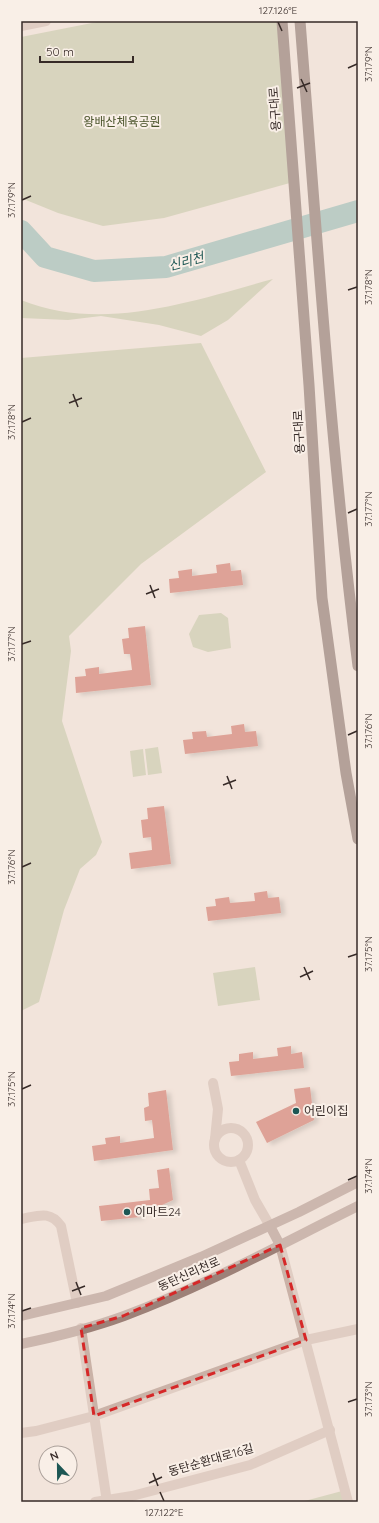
<svg xmlns="http://www.w3.org/2000/svg" width="379" height="1523" viewBox="0 0 379 1523" font-family="Quicksand,'Noto Sans KR',sans-serif">
  <style>
    .green { fill: #b9c19b }
    .lines { fill: none; stroke-linecap: round; stroke-linejoin: round }
    .river { stroke: #7aafaa; stroke-width: 22 }
    .building { fill: #c65344; filter: url(#shadow) }
    .minor { stroke: #cab2a7; stroke-width: 10 }
    .tertiary { stroke: #cab2a7; stroke-width: 10 }
    .secondary { stroke: #9d8178; stroke-width: 10 }
    .trunk { stroke: #68514b; stroke-width: 11 }
    .marked { fill: none; stroke: #d62828; stroke-width: 3; stroke-dasharray: 8 5; stroke-linejoin: round }
    .ticks { fill: none; stroke: #362a27; stroke-width: 1.5 }
    .poi-dot { fill: #1d5754; stroke: #f9efe7; stroke-width: 1.5 }
    .labels { text-anchor: middle; stroke-width: 4; stroke-linejoin: round; paint-order: stroke }
    .street-label { font-size: 12px; fill: #362a27; stroke: #f9efe7 }
    .park-label { font-size: 12px; fill: #4a542b; stroke: #f9efe7 }
    .poi-label { font-size: 12px; fill: #362a27; stroke: #f9efe7; text-anchor: start }
    .water-label { font-size: 13px; font-style: italic; fill: #1d5754; stroke: #f9efe7 }
    .neatline { fill: none; stroke: #362a27; stroke-width: 1.5 }
    .ticks-label { font-size: 10px; text-anchor: middle; fill: #362a27 }
  </style>
  <defs>
    <filter id="shadow"><feDropShadow dx="4.5" dy="2.5" stdDeviation="2" flood-color="#0004"/></filter>
  </defs>
  <rect width="100%" height="100%" fill="#f2e4db"/>
  <g class="green">
    <path d="M102,21H279L297,181L164,218L103,226L58,213L21,198V37Z"/>
    <path d="M273,279L228,320L201,336L159,325L101,316L68,320L21,318V300C103,333 192,301 273,279Z"/>
    <path d="M201,343L266,472L141,564L69,636L71,651L62,721L102,842L96,855L80,869L64,910L39,1002L21,1011V358Z"/>
    <path d="M221,613L228,618L231,648L208,652L193,647L189,634L199,615Z"/>
    <path d="M158,747L162,773L148,775L145,749Z"/>
    <path d="M143,749L146,775L133,777L130,751Z"/>
    <path d="M255,967L260,1000L218,1006L213,973Z"/>
    <path d="M342,1491L345,1502H301Z"/>
  </g>
  <g class="lines">
    <path class="river" d="M21,231L45,257L94,271L166,267L358,211"/>
  </g>
  <g class="building">
    <path d="M230,563L231,571L241,570L243,585L170,593L169,579L179,578L178,571L192,569V576L217,573L216,565Z"/>
    <path d="M145,626L151,685L76,693L75,677L86,676L85,669L99,667V674L132,670L130,654H124L122,639L129,638L128,628Z"/>
    <path d="M244,724L245,732L256,731L258,746L185,754L183,740L193,739L192,732L206,731L207,737L232,734L231,726Z"/>
    <path d="M164,806L171,864L131,869L129,853L152,850L151,837L143,838L141,820L148,819L147,808Z"/>
    <path d="M267,891L268,898L279,897L281,913L208,921L206,907L216,906L215,899L229,897L230,903L255,901L254,893Z"/>
    <path d="M291,1046V1054L302,1052L304,1068L231,1076L229,1062L239,1061V1054L253,1052V1059L278,1056L277,1048Z"/>
    <path d="M310,1087L314,1120L267,1143L256,1122L296,1103L294,1089Z"/>
    <path d="M166,1090L173,1150L94,1161L92,1146L106,1144L105,1138L120,1136V1143L154,1138L152,1120L145,1121L144,1108L149,1106L148,1093Z"/>
    <path d="M169,1168L173,1200L151,1210L139,1211L140,1217L101,1221L99,1206L150,1200L149,1189L159,1188L157,1170Z"/>
  </g>
  <g class="lines">
    <g class="minor">
      <path d="M213,1083L218,1109L215,1139"/>
      <circle cx="231" cy="1145" r="17"/>
      <path d="M239,1160L255,1200L270,1226"/>
      <path d="M21,1219C38,1216 50,1210 61,1226L77,1303"/>
      <path d="M280,1245L348,1502"/>
      <path d="M81,1328L107,1502"/>
      <path d="M21,1433L36,1431L94,1416L306,1340L358,1329"/>
      <path d="M95,1502L132,1496L250,1465L330,1430"/>
    </g>
    <path class="tertiary" d="M21,26L46,21"/>
    <g class="secondary">
      <path d="M270,1226L280,1245"/>
      <path d="M21,1316L106,1296L201,1257L299,1212L358,1182"/>
      <path d="M21,1344C55,1337 91,1328 124,1316C205,1286 281,1244 358,1206"/>
    </g>
    <g class="trunk">
      <path d="M282,21L309,385L322,598L346,773L358,839"/>
      <path d="M300,21C317,236 331,452 358,666"/>
    </g>
  </g>
  <path d="M0 0H379V1523H0ZM280,1245L306,1340L94,1416L81,1328L123,1316Z" fill="#f2e4db" fill-opacity=".55" fill-rule="evenodd"/>
  <path class="marked" d="M280,1245L306,1340L94,1416L81,1328L123,1316Z"/>
  <path class="ticks" d="M278,22L282,31M348,68L357,64M301,79L307,92M297,88L310,83M22,200L31,196M348,290L357,287M73,394L78,407M69,403L82,398M22,422L31,418M348,513L357,509M150,585L155,598M146,594L159,589M22,644L31,641M348,735L357,731M227,776L232,789M223,785L236,780M22,867L31,863M348,957L357,954M304,967L310,980M300,977L313,971M22,1089L31,1085M348,1180L357,1176M76,1282L81,1295M72,1291L85,1286M22,1311L31,1308M348,1402L357,1399M153,1473L158,1486M149,1483L162,1477M160,1492L164,1501"/>
  <g class="poi-dot">
    <circle cx="296" cy="1111" r="4"/>
    <circle cx="127" cy="1212" r="4"/>
  </g>
  <g class="labels">
    <g class="street-label">
      <text transform="translate(275 109) rotate(-94)" y="4">용구대로</text>
      <text transform="translate(299 432) rotate(-93)" y="4">용구대로</text>
      <text transform="translate(189 1274) rotate(-24)" y="4">동탄신리천로</text>
      <text transform="translate(211 1460) rotate(-16)" y="4">동탄순환대로16길</text>
    </g>
    <g class="park-label">
      <text x="122" y="126">왕배산체육공원</text>
    </g>
    <g class="poi-label">
      <text x="304" y="1115">어린이집</text>
      <text x="135" y="1216">이마트24</text>
    </g>
    <g class="water-label">
      <text transform="translate(186 261) rotate(-15)" y="5">신리천</text>
    </g>
  </g>
  <rect width="379" height="1523" fill="none" stroke="#f9efe7" stroke-width="44"/>
  <g transform="translate(58 1465) rotate(338)"><circle r="19" fill="#f9efe7" stroke="#aba09a"/>
  <path d="M0-3L7 15L0 10L-7 15Z" fill="#1d5754"/>
  <text y="-6" font-size="11" font-weight="bold" text-anchor="middle" fill="#362a27">N</text>
  </g>
  <path d="M40 56v6h93v-6" fill="none" stroke="#362a27" stroke-width="2"/>
  <text x="46" y="56" font-size="12" fill="#362a27" stroke="#f9efe7" stroke-width="3" paint-order="stroke">50 m</text>
  <rect x="22" y="22" width="335" height="1479" class="neatline"/>
  <g class="ticks-label">
    <text x="278" y="14">127.126°E</text>
    <text transform="translate(368 64) rotate(-90)" y="4">37.179°N</text>
    <text transform="translate(11 200) rotate(-90)" y="4">37.179°N</text>
    <text transform="translate(368 287) rotate(-90)" y="4">37.178°N</text>
    <text transform="translate(11 422) rotate(-90)" y="4">37.178°N</text>
    <text transform="translate(368 509) rotate(-90)" y="4">37.177°N</text>
    <text transform="translate(11 644) rotate(-90)" y="4">37.177°N</text>
    <text transform="translate(368 731) rotate(-90)" y="4">37.176°N</text>
    <text transform="translate(11 867) rotate(-90)" y="4">37.176°N</text>
    <text transform="translate(368 954) rotate(-90)" y="4">37.175°N</text>
    <text transform="translate(11 1089) rotate(-90)" y="4">37.175°N</text>
    <text transform="translate(368 1176) rotate(-90)" y="4">37.174°N</text>
    <text transform="translate(11 1311) rotate(-90)" y="4">37.174°N</text>
    <text transform="translate(368 1399) rotate(-90)" y="4">37.173°N</text>
    <text x="164" y="1516">127.122°E</text>
  </g>
</svg>
